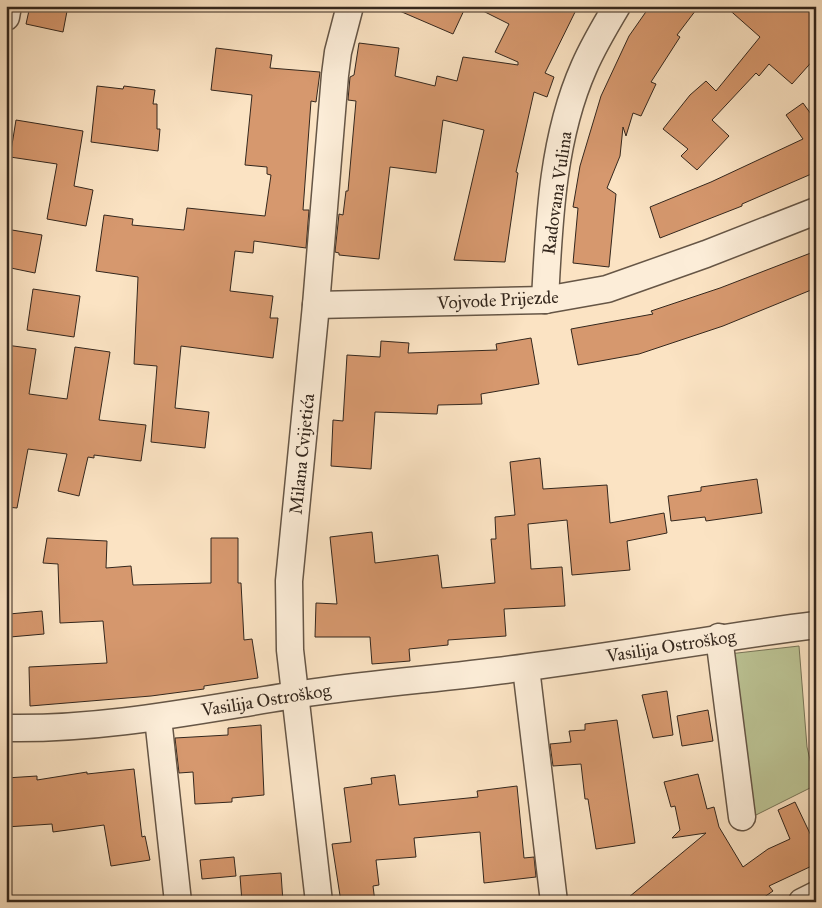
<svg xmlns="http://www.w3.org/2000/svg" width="822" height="908" viewBox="0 0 822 908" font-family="'IM FELL Great Primer',serif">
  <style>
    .green { fill: #bcc495; stroke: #787659 }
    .building { fill: #d6986e; stroke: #34271d }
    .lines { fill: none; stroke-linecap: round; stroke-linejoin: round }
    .street-casing { stroke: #665646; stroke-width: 29 }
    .street { stroke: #fcedd8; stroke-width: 26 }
    .labels { text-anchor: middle; stroke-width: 4.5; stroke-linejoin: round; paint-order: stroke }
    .street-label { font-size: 18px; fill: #34271d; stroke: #fcedd8 }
  </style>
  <rect width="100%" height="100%" fill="#fbe3c3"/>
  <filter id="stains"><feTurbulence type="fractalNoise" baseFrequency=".004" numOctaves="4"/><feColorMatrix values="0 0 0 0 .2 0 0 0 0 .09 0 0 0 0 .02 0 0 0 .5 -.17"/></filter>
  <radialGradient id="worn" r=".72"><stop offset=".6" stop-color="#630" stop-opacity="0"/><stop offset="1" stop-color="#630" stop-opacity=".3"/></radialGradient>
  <path class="green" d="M799,646L807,747L816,785L746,820L720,655Z"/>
  <g class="building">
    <path d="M30,6H68L63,32L26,24Z"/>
    <path d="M388,6H466L453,34Z"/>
    <path d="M473,6H578L545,73L554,77L547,97L534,92L516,172L518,173L505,262L454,260L484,130L443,120L436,173L390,167L379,259L339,255V253L335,252L339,214L343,215L346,191H348L356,101L348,100L350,77L354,75L359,43L399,48L395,76L435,86L437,76L457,81L463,57L518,65V62L495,52L509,24Z"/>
    <path d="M650,6H699L677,35L680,37L651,82L656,84L641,116L633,113L626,136L623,127L620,156L607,188L616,194L609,267L573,263L578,208L573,207L580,166L601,96L629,36Z"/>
    <path d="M725,6H816V57L792,84L769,64L759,76L756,73L712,120L729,136L697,170L681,156L688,149L663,129L690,95L706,81L716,91L760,37Z"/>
    <path d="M216,48L272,55L270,68L320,72L316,102L311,101L303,210H309L306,248L254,241L253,253L235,251L230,291L273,296L270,318H278L273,358L181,346L175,408L209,412L205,448L151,442L157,366L134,364L138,277L96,271L104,215L133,219L132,225L184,230L187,208L265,216L271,175L267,174V167L245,165L252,95L211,90Z"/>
    <path d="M97,86L123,89L124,86L155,90L153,104H157V129H160L158,151L91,142Z"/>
    <path d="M803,103L816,121V172L742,204V206L660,238L650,207L711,182L803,139L786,115Z"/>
    <path d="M16,120L83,131L74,186L93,190L86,226L47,219L57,164L10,157Z"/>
    <path d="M6,229L42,235L35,273L6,267Z"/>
    <path d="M816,251V288L723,326L639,354L578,365L571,329L653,314L651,311L720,288Z"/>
    <path d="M33,289L80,296L74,337L27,330Z"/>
    <path d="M531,338L539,384L481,394L482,404L438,405L437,414L375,412L371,469L331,466L333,420L343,421L347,355L380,357L381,341L409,343L408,353L497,350L496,344Z"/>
    <path d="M6,345L36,349L29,394L67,399L75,347L110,352L99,420L146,425L141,461L94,455V458L88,457L79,496L58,491L67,454L28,449L17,508L6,507V436L11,404L6,403Z"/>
    <path d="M540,458L543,489L607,485L610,523L664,513L667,533L627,541L630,570L572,575L567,520L528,524L531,569L562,567L565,606L504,609L506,636L448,640V645L409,649L410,661L372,664L370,637H315L316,603L337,604L330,537L372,532L375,563L438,555L442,588L495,583L491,539H496L495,517L515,515L510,462Z"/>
    <path d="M757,479L762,513L706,521L705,517L671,521L668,496L701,491V487Z"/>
    <path d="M47,538L107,541L106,568L131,566L133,585L211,583V538H238V583H241L244,640L252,639L258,678L204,686V689L151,696L30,706L29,667L107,663L103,621L60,623L58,564L43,563Z"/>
    <path d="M42,611L44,634L10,637L9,614Z"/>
    <path d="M667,691L673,735L653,738L642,695Z"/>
    <path d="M708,710L713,741L682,746L677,716Z"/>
    <path d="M617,720L635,843L596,849L588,799H585L581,764L553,766L550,744L571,742L569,731L585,730V724Z"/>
    <path d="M261,725L264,795L232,798V802L195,804L193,772L179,773L175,738L228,735V728Z"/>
    <path d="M134,769L142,837L145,836L150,860L111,866L104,825L53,832L52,824L6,827V778L37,776V780L87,772V774Z"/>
    <path d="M698,774L707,809L714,807L719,827L743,867L768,849L790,839L778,810L795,802L816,846V864L769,886L773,891L757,902H623L706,833L672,838L680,830L675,806L671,807L664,782Z"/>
    <path d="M395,775L399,805L478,797L477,791L517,786L524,858L534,857L536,877L484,883L480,832L414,838L416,857L376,860L379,885L373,886L375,902H341L332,844L351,842L344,788L372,784L371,778Z"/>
    <path d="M234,857L236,876L202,879L200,860Z"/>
    <path d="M281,873L283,902H242L240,876Z"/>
  </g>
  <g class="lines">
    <defs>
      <g id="street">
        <path d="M6,17L8,6"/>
        <path d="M545,300C549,223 552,139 584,67C593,46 605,26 617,6"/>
        <path d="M316,305L545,300L607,289L706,254L816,211"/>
        <path d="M719,637L742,817"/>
        <path d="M526,668L554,902"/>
        <path d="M158,718L178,902"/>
        <path d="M6,728C111,730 212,707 315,692C386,682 457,677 527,667C624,655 719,637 816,625"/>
        <path d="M319,902L290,650L289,581L316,305L335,75L338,52L350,6"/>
        <path d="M802,902L816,895"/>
      </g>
    </defs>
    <use href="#street" class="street-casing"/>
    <use href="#street" class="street"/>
  </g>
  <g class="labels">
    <g class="street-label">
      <text transform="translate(557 193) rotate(-82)" y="6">Radovana Vulina</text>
      <text transform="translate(498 300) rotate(-3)" y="6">Vojvode Prijezde</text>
      <text transform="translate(302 454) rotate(-84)" y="6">Milana Cvijetića</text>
      <text transform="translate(671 646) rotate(-9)" y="6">Vasilija Ostroškog</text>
      <text transform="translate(266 700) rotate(-9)" y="6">Vasilija Ostroškog</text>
    </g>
  </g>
  <rect width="822" height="908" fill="none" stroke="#fbe3c3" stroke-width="25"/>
  <rect x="8" y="8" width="807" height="893" fill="none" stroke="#34271d" stroke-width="2.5"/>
  <rect x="12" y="12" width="797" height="883" fill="none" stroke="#34271d"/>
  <rect width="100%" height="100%" filter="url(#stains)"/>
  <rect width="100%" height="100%" fill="url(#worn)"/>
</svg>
